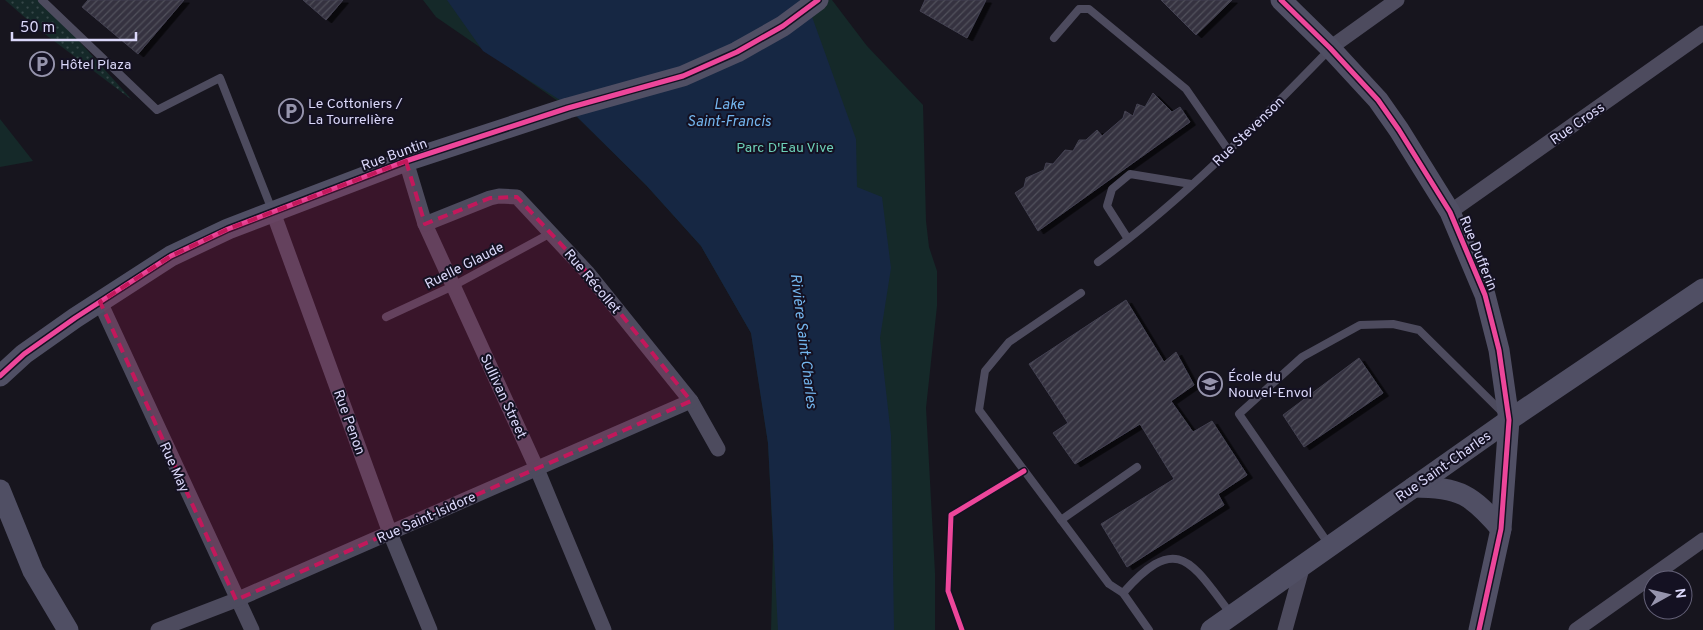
<svg xmlns="http://www.w3.org/2000/svg" width="1703" height="630" viewBox="0 0 1703 630" font-family="Overpass,sans-serif">
  <style>
    .grass { fill: url(#grass-dots) }
    .green { fill: #152929 }
    .water { fill: #162743 }
    .building { fill: url(#building-hatch); stroke: #434151; filter: url(#shadow) }
    .lines { fill: none; stroke-linecap: round; stroke-linejoin: round }
    .lane { stroke: #4d4b5e; stroke-width: 8 }
    .street { stroke: #4d4b5e; stroke-width: 15 }
    .secondary { stroke: #504f64; stroke-width: 21 }
    .cycleway-casing { stroke: #141122; stroke-width: 8 }
    .cycleway { stroke: #ed469a; stroke-width: 5 }
    .marked { fill: #c2185b; fill-opacity: 0.2; stroke: #c2185b; stroke-width: 4; stroke-dasharray: 10 6; stroke-linejoin: round }
    .labels { text-anchor: middle; stroke-width: 4; stroke-linejoin: round; paint-order: stroke }
    .poi-label { font-size: 14px; fill: #dbd8fa; stroke: #141122; text-anchor: start }
    .street-label { font-size: 14px; fill: #dbd8fa; stroke: #141122 }
    .park-label { font-size: 14px; fill: #6dd1b8; stroke: #141122 }
    .water-label { font-size: 15px; font-style: italic; fill: #73b5ed; stroke: #141122 }
  </style>
  <defs>
    <pattern id="grass-dots" width="8" height="8" patternUnits="userSpaceOnUse" patternTransform="scale(1.25)"><rect width="8" height="8" fill="#152929"/><path d="M2 2h.1M6 6h.1" fill="none" stroke="#364749" stroke-width="1.8" stroke-linecap="round"/></pattern>
    <pattern id="building-hatch" width="6" height="6" patternUnits="userSpaceOnUse" patternTransform="scale(1.25)"><rect width="6" height="6" fill="#353340"/><path d="M-1 1l2-2M0 6l6-6M5 7l2-2" fill="none" stroke="#52505c"/></pattern>
    <filter id="shadow"><feDropShadow dx="5.5" dy="3" stdDeviation="0" flood-color="#0009"/></filter>
  </defs>
  <rect width="100%" height="100%" fill="#17151e"/>
  <path class="grass" d="M5,0H42L132,100L37,28Z"/>
  <g class="green">
    <path d="M423,0H832L867,46L923,105L926,221L929,247L937,271V306L926,408L935,573V630H771L773,545L768,443L751,333L701,246L646,185L568,108L436,17Z"/>
    <path d="M0,119L33,161L0,167Z"/>
  </g>
  <path class="water" d="M447,0H806L856,139L857,187L882,197L891,268L880,338L891,435L894,630H778L768,443L751,333L701,246L646,185L560,100L483,51Z"/>
  <g class="building">
    <path d="M88,0H184L138,54L82,7Z"/>
    <path d="M303,0H343L326,20Z"/>
    <path d="M925,0H986L967,38L920,11Z"/>
    <path d="M1161,0H1232L1196,35Z"/>
    <path d="M1153,93L1172,112L1180,107L1190,122L1038,231L1015,193L1024,187L1026,178L1044,170L1046,163L1053,164L1065,150L1073,151L1079,140H1086L1097,130L1102,136L1123,118L1125,111L1133,116L1137,104L1145,107Z"/>
    <path d="M1126,300L1164,362L1176,352L1194,385L1171,401L1193,432L1212,421L1247,475L1218,494L1224,505L1127,567L1101,524L1174,479L1140,424L1075,464L1053,433L1068,423L1029,364Z"/>
    <path d="M1359,358L1383,393L1304,447L1283,415Z"/>
  </g>
  <g class="lines">
    <g class="lane">
      <path d="M42,0L157,110L220,78L272,210"/>
      <path d="M1054,38L1079,9H1089L1186,89L1229,151"/>
      <path d="M1128,239L1107,206L1112,189L1130,174L1191,184"/>
      <path d="M1098,262C1183,200 1256,125 1329,50"/>
      <path d="M1081,293L1009,342L985,371L979,410L1109,584L1123,593"/>
      <path d="M386,317L453,286L551,233"/>
      <path d="M1061,520L1137,467"/>
      <path d="M1330,546L1239,414L1302,357L1360,325L1393,324L1419,330L1503,413"/>
      <path d="M1149,630L1123,593C1178,531 1191,562 1231,614"/>
    </g>
    <g class="street">
      <path d="M1330,48L1397,0"/>
      <path d="M406,161L425,224L537,469L604,630"/>
      <path d="M273,212L390,533L430,630"/>
      <path d="M1450,212L1703,33"/>
      <path d="M425,224L490,198L499,196L517,197L587,272L691,401L718,449"/>
      <path d="M100,302L252,630"/>
      <path d="M158,630L236,600L691,401"/>
      <path d="M1285,630L1303,565"/>
      <path d="M1576,630L1703,540"/>
    </g>
    <g class="secondary">
      <path d="M1281,0L1330,48L1378,100L1399,130L1450,212L1485,295L1499,350L1509,420L1501,529L1479,630"/>
      <path d="M0,376L24,354L75,318L171,256L228,229L406,161L568,108L683,76L737,52L783,26L818,0"/>
      <path d="M1414,487C1460,487 1472,495 1501,529"/>
      <path d="M0,490L33,571L68,630"/>
      <path d="M1211,630L1509,420L1703,289"/>
    </g>
    <defs>
      <g id="cycleway">
        <path d="M1281,0L1330,48L1378,100L1399,130L1450,212L1485,295L1499,350L1509,420L1501,529L1479,630"/>
        <path d="M0,376L24,354L75,318L171,256L228,229L406,161L568,108L683,76L737,52L783,26L818,0"/>
        <path d="M962,630L948,591L951,515L1024,471"/>
      </g>
    </defs>
    <use href="#cycleway" class="cycleway-casing"/>
    <use href="#cycleway" class="cycleway"/>
  </g>
  <path class="marked" d="M406,161L425,224L490,198L517,197L587,272L691,401L236,600L100,302L171,256L228,229Z"/>
  <defs>
    <symbol id="parking-ring" viewBox="-11 -11 22 22"><circle r="9.5" fill="#141122" stroke="#9694ad" stroke-width="1.5"/><path d="M-3.5-5.5H1a3.5 3.5 0 0 1 0 7H-1V5.5H-3.5ZM-1-3.4V-.6H.8a1.4 1.4 0 0 0 0-2.8Z" fill="#9694ad"/></symbol>
    <symbol id="university-ring" viewBox="-11 -11 22 22"><circle r="9.5" fill="#141122" stroke="#9694ad" stroke-width="1.5"/><path d="M0-5L7-2L0 1L-7-2ZM-4 1L0 2.5L4 1V4Q0 6-4 4Z" fill="#9694ad"/></symbol>
  </defs>
  <g fill-rule="evenodd">
    <use href="#parking-ring" x="28" y="50" width="28" height="28"/>
    <use href="#parking-ring" x="277" y="97" width="28" height="28"/>
    <use href="#university-ring" x="1196" y="370" width="28" height="28"/>
  </g>
  <g class="labels">
    <g class="poi-label">
      <text x="60" y="69">Hôtel Plaza</text>
      <text x="308" y="108">Le Cottoniers /<tspan x="308" dy="16">La Tourrelière</tspan></text>
      <text x="1228" y="381">École du<tspan x="1228" dy="16">Nouvel-Envol</tspan></text>
    </g>
    <g class="street-label">
      <text transform="translate(1577 123) rotate(-35)" y="5">Rue Cross</text>
      <text transform="translate(1248 131) rotate(-44)" y="5">Rue Stevenson</text>
      <text transform="translate(394 154) rotate(-20)" y="5">Rue Buntin</text>
      <text transform="translate(1479 253) rotate(68)" y="5">Rue Dufferin</text>
      <text transform="translate(464 265) rotate(-27)" y="5">Ruelle Glaude</text>
      <text transform="translate(593 281) rotate(50)" y="5">Rue Récollet</text>
      <text transform="translate(504 396) rotate(65)" y="5">Sullivan Street</text>
      <text transform="translate(350 422) rotate(70)" y="5">Rue Penon</text>
      <text transform="translate(1443 466) rotate(-35)" y="5">Rue Saint-Charles</text>
      <text transform="translate(175 467) rotate(66)" y="5">Rue May</text>
      <text transform="translate(426 517) rotate(-24)" y="5">Rue Saint-Isidore</text>
    </g>
    <g class="park-label">
      <text x="785" y="152">Parc D'Eau Vive</text>
    </g>
    <g class="water-label">
      <text x="729" y="109">Lake<tspan x="729" dy="17">Saint-Francis</tspan></text>
      <text transform="translate(804 341) rotate(83)" y="5">Rivière Saint-Charles</text>
    </g>
  </g>
  <g transform="translate(1668 595) rotate(82)"><circle r="24" fill="#141122" stroke="#646178"/>
  <path d="M0-4L9 19L0 12L-9 19Z" fill="#9694ad"/>
  <text y="-8" font-size="14" font-weight="bold" text-anchor="middle" fill="#dbd8fa">N</text>
  </g>
  <path d="M12 32v8h124v-8" fill="none" stroke="#dbd8fa" stroke-width="2.5"/>
  <text x="20" y="32" font-size="15" fill="#dbd8fa" stroke="#141122" stroke-width="4" paint-order="stroke">50 m</text>
</svg>
